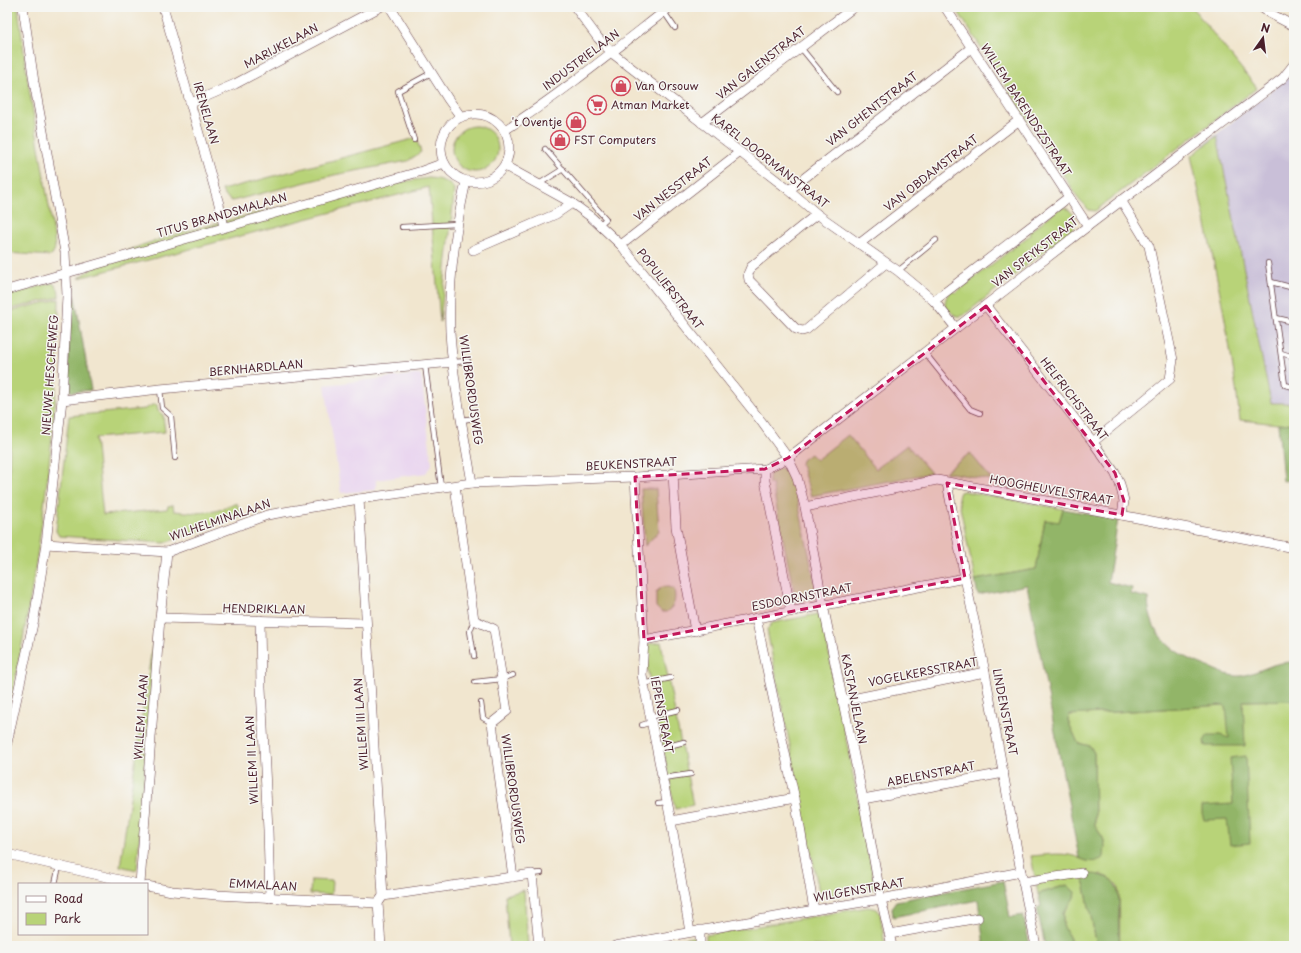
<svg xmlns="http://www.w3.org/2000/svg" width="1301" height="953" viewBox="0 0 1301 953" font-family="'Playpen Sans',sans-serif">
  <style>
    .built { fill: #e8d2ef }
    .industrial { fill: #c9bfd8 }
    .green { fill: #b8d378; stroke: #817952 }
    .forest { fill: #92b568; stroke: #6e6a4a }
    .lines { fill: none; stroke-linecap: round; stroke-linejoin: round }
    .service-casing { stroke: #633d44; stroke-width: 6 }
    .minor-casing { stroke: #633d44; stroke-width: 10 }
    .service { stroke: #fff; stroke-width: 4.5 }
    .minor { stroke: #fff; stroke-width: 9 }
    .marked { fill: #c2185b; fill-opacity: 0.2; stroke: #c2185b; stroke-width: 3; stroke-dasharray: 8 5; stroke-linejoin: round }
    .labels { text-anchor: middle; stroke-width: 3; stroke-linejoin: round; paint-order: stroke }
    .street-label { font-size: 11px; fill: #4a1f2b; stroke: #f6f6f2 }
    .poi-label { font-size: 11px; fill: #4a1f2b; stroke: #f6f6f2; text-anchor: start }
  </style>
  <rect width="100%" height="100%" fill="#f6f6f2"/>
  <filter id="ink" filterUnits="userSpaceOnUse"><feTurbulence type="fractalNoise" baseFrequency=".025" numOctaves="2"/><feDisplacementMap in="SourceGraphic" scale="8" xChannelSelector="R" yChannelSelector="G"/><feConvolveMatrix kernelMatrix="1 2 1 2 8 2 1 2 1" color-interpolation-filters="sRGB"/></filter>
  <filter id="wash" filterUnits="userSpaceOnUse"><feTurbulence type="fractalNoise" baseFrequency=".012" numOctaves="4" result="noise"/><feDisplacementMap in="SourceGraphic" scale="16" xChannelSelector="R" yChannelSelector="G"/><feGaussianBlur stdDeviation="0.9" result="paint"/><feColorMatrix in="noise" values="0 0 0 0 0 0 0 0 0 0 0 0 0 0 0 0 0 1.4 0 .05"/><feComposite in="paint" operator="in"/></filter>
  <g filter="url(#wash)">
    <rect width="100%" height="100%" fill="#f1e6cf"/>
    <path class="built" d="M421,374L432,464L426,473L376,480V490L341,493L325,385Z"/>
    <path class="industrial" d="M1294,73V410H1252L1203,145Z"/>
    <g class="green">
      <path d="M7,7H18L28,82L54,236L55,249L51,256L7,253Z"/>
      <path d="M955,7H1192L1257,88L1095,211L1089,210L1080,201Z"/>
      <circle cx="475" cy="149" r="23"/>
      <path d="M1217,136L1271,403H1294V423L1278,424L1240,420C1230,331 1210,243 1191,156Z"/>
      <path d="M416,138L421,152L408,161L334,175L232,201L224,195L222,190Z"/>
      <path d="M429,178C439,179 448,181 454,189L453,205L440,322L429,187L79,278C113,252 155,240 196,229C223,222 250,214 278,208C328,196 378,184 429,178Z"/>
      <path d="M1064,207L1068,209L1075,216L1074,227L1070,231L964,315C956,319 951,312 945,306C945,298 947,295 952,290L955,293L1030,235L1029,232L1060,208Z"/>
      <path d="M52,283C58,286 59,290 59,297L7,310V299L12,294Z"/>
      <path d="M59,299C58,334 58,368 55,403C46,509 30,614 7,717V505L9,477L11,408L7,312Z"/>
      <path d="M154,404L157,405L158,411L163,415L165,432L95,438L103,515L167,509L168,506L173,505L174,511L196,513L216,511L237,503L241,516L164,543L59,536L56,531L69,416L145,409Z"/>
      <path d="M848,435L876,469L907,445L931,473L811,496L801,464L802,460L810,454L816,460Z"/>
      <path d="M970,453L992,480L945,472Z"/>
      <path d="M779,468C789,469 790,475 794,483L817,592L815,598L800,601L795,598L772,484H769C769,473 769,472 779,468Z"/>
      <path d="M641,489H656L659,531L645,546Z"/>
      <path d="M963,491L1063,509L1059,523L1045,520L1036,569L975,580L958,497L960,492Z"/>
      <path d="M662,587H668L674,589C676,599 675,607 666,612H661L656,607V592Z"/>
      <path d="M818,614L822,618L874,881L873,889L820,897L767,630L772,623Z"/>
      <path d="M156,620L137,870L120,866Z"/>
      <path d="M661,642L693,805L675,809L646,662V647L649,644Z"/>
      <path d="M1294,700V946H1120C1119,935 1121,892 1117,885C1114,880 1106,877 1101,874L1084,882L1097,946H1071L1070,939L1063,926V913L1068,907L1067,885L1038,894L1031,856C1046,855 1067,851 1081,859L1103,838L1095,826L1094,753L1090,746L1078,743L1068,721L1069,715L1224,705L1243,701Z"/>
      <path d="M311,880L332,881L331,895L310,894Z"/>
      <path d="M524,890L528,946H509L505,895Z"/>
      <path d="M868,907L877,909L880,913L885,946H706V935Z"/>
      <path d="M698,936L697,946H644Z"/>
    </g>
    <g class="forest">
      <path d="M73,286L91,390L72,392L67,389L71,296Z"/>
      <path d="M1294,423V433L1288,434L1293,480L1283,481L1278,424Z"/>
      <path d="M1063,509L1118,519L1108,582L1132,588L1131,594L1148,598C1149,640 1177,655 1211,668C1220,672 1231,677 1241,676C1251,674 1263,669 1273,665C1280,663 1287,662 1294,662V700L1243,701L1245,746H1205L1204,741L1208,735H1220L1229,738L1226,707L1224,705L1069,715L1068,721L1078,743L1090,746L1094,753L1095,826L1103,838L1105,846L1104,857C1096,863 1089,863 1079,858L1027,585L978,595L975,580L1036,569L1045,520L1059,522Z"/>
      <path d="M1246,756L1250,843L1230,845L1227,819L1204,820L1202,813V806L1233,804L1230,758Z"/>
      <path d="M1093,874C1119,877 1119,890 1119,911C1118,923 1119,935 1120,946H1097L1084,882L1088,876Z"/>
      <path d="M1003,881L1010,917L1023,915L1030,946H984L978,900L893,917L892,908L896,901Z"/>
      <path d="M1067,885L1075,892L1074,898L1063,913V926L1070,939L1071,946H1045L1037,908L1041,906L1038,894Z"/>
    </g>
  </g>
  <g filter="url(#ink)">
    <g class="lines">
      <defs>
        <g id="service">
          <path d="M664,12L675,28"/>
          <path d="M801,48L837,92"/>
          <path d="M414,140L398,91L431,73"/>
          <path d="M545,149L606,219L599,225"/>
          <path d="M539,184L563,169"/>
          <path d="M402,227L457,224"/>
          <path d="M1268,263L1285,385L1294,387"/>
          <path d="M898,271L936,240"/>
          <path d="M1271,282L1294,288"/>
          <path d="M1276,318L1294,322"/>
          <path d="M925,353L970,409L980,413"/>
          <path d="M1281,353L1294,357"/>
          <path d="M453,362L468,361"/>
          <path d="M425,365L441,487"/>
          <path d="M160,389L162,408L171,416L175,458"/>
          <path d="M462,420L475,418"/>
          <path d="M474,656L470,631L474,620"/>
          <path d="M475,682L502,679L513,675"/>
          <path d="M643,684L671,678"/>
          <path d="M481,703L483,718L492,723"/>
          <path d="M650,717L678,710"/>
          <path d="M642,725L651,722"/>
          <path d="M657,749L684,742"/>
          <path d="M663,778L691,774"/>
          <path d="M658,803L667,802"/>
          <path d="M532,874L541,873"/>
          <path d="M55,884L59,866"/>
        </g>
        <g id="minor">
          <path d="M163,7L219,204L224,227"/>
          <path d="M390,7L448,99L461,117"/>
          <path d="M575,7L598,38L612,53L789,190L817,214L898,271L934,301L956,328"/>
          <path d="M945,7L1088,226"/>
          <path d="M1261,7L1269,13L1294,26"/>
          <path d="M191,103L235,84L380,7"/>
          <circle cx="475" cy="148" r="34"/>
          <path d="M702,123L854,7"/>
          <path d="M505,130C562,93 616,49 670,7"/>
          <path d="M505,166L572,203L591,217L621,245L761,421L788,458L797,477L805,507L823,605L863,799L881,899L892,946"/>
          <path d="M466,181C455,231 448,281 450,332C453,383 464,433 472,483"/>
          <path d="M789,190L971,48"/>
          <path d="M817,214L751,267L748,274L749,280L796,329L802,331L806,330L886,263"/>
          <path d="M859,244L1018,121"/>
          <path d="M621,245L740,152"/>
          <path d="M473,250L556,214L572,203"/>
          <path d="M7,290L422,171L444,163"/>
          <path d="M934,301L1069,197"/>
          <path d="M986,306L1093,442L1115,473L1120,484L1124,501L1122,515"/>
          <path d="M62,400L160,389L453,362"/>
          <path d="M1093,442L1170,379L1173,360L1149,246L1121,200"/>
          <path d="M765,469V481L791,611"/>
          <path d="M673,473L676,527L695,631"/>
          <path d="M635,477L644,640L642,675L671,821L690,932"/>
          <path d="M947,483L965,578L985,672L1021,872L1036,946"/>
          <path d="M455,486L474,620L494,629L507,711L492,723L513,877"/>
          <path d="M359,499L383,896L378,903L381,946"/>
          <path d="M805,507L937,480L1294,548"/>
          <path d="M46,544L167,552L267,515L359,499L472,483L635,477L765,469L788,458L1088,226L1283,78L1294,64"/>
          <path d="M160,618L366,623"/>
          <path d="M756,618L796,804L814,910"/>
          <path d="M260,620L261,687L268,830L270,898"/>
          <path d="M644,640L965,578"/>
          <path d="M842,701L985,672"/>
          <path d="M7,743L34,619L46,544L62,400L67,296L65,252L34,82L23,7"/>
          <path d="M863,799L1004,773"/>
          <path d="M671,821L795,798"/>
          <path d="M7,854L137,884"/>
          <path d="M1023,882L1082,873"/>
          <path d="M140,884L160,618L167,552"/>
          <path d="M147,886L172,891L217,895L378,903"/>
          <path d="M383,896L532,874L539,946"/>
          <path d="M700,930V946"/>
          <path d="M890,934L978,918"/>
          <path d="M615,946L814,910L881,899L1021,872"/>
        </g>
      </defs>
      <use href="#service" class="service-casing"/>
      <use href="#minor" class="minor-casing"/>
      <use href="#service" class="service"/>
      <use href="#minor" class="minor"/>
    </g>
  </g>
  <path class="marked" d="M986,306L1115,473L1124,501L1122,515L947,483L965,578L644,640L635,477L765,469L788,458Z"/>
  <defs>
    <symbol id="shop-ring" viewBox="-11 -11 22 22"><circle r="9.5" fill="#f6f6f2" stroke="#d1495b" stroke-width="1.5"/><path d="M-5-2.5h2.3a2.7 3.5 0 0 1 5.4 0H5L5.5 6h-11ZM-1.5-2.5h3a1.5 2.3 0 0 0-3 0Z" fill="#d1495b"/></symbol>
    <symbol id="supermarket-ring" viewBox="-11 -11 22 22"><circle r="9.5" fill="#f6f6f2" stroke="#d1495b" stroke-width="1.5"/><path d="M-6-5.5h2.5l.6 2H6L4.5 2H-2.5L-4.4-4H-6ZM-1.5 3.2a1.3 1.3 0 1 0 .1 0ZM3 3.2a1.3 1.3 0 1 0 .1 0Z" fill="#d1495b"/></symbol>
  </defs>
  <g fill-rule="evenodd">
    <use href="#shop-ring" x="610" y="75" width="22" height="22"/>
    <use href="#supermarket-ring" x="586" y="94" width="22" height="22"/>
    <use href="#shop-ring" x="565" y="111" width="22" height="22"/>
    <use href="#shop-ring" x="549" y="129" width="22" height="22"/>
  </g>
  <g class="labels">
    <g class="street-label">
      <text transform="translate(281 46) rotate(-28)" y="4">MARIJKELAAN</text>
      <text transform="translate(581 60) rotate(-37)" y="4">INDUSTRIELAAN</text>
      <text transform="translate(761 63) rotate(-38)" y="4">VAN GALENSTRAAT</text>
      <text transform="translate(872 109) rotate(-38)" y="4">VAN GHENTSTRAAT</text>
      <text transform="translate(1026 110) rotate(57)" y="4">WILLEM BARENDSZSTRAAT</text>
      <text transform="translate(206 113) rotate(74)" y="4">IRENELAAN</text>
      <text transform="translate(770 161) rotate(38)" y="4">KAREL DOORMANSTRAAT</text>
      <text transform="translate(931 173) rotate(-38)" y="4">VAN OBDAMSTRAAT</text>
      <text transform="translate(673 189) rotate(-38)" y="4">VAN NESSTRAAT</text>
      <text transform="translate(222 215) rotate(-16)" y="4">TITUS BRANDSMALAAN</text>
      <text transform="translate(1035 252) rotate(-38)" y="4">VAN SPEYKSTRAAT</text>
      <text transform="translate(670 289) rotate(52)" y="4">POPULIERSTRAAT</text>
      <text transform="translate(256 368) rotate(-5)" y="4">BERNHARDLAAN</text>
      <text transform="translate(50 375) rotate(-86)" y="4">NIEUWE HESCHEWEG</text>
      <text transform="translate(471 390) rotate(82)" y="4">WILLIBRORDUSWEG</text>
      <text transform="translate(1074 399) rotate(52)" y="4">HELFRICHSTRAAT</text>
      <text transform="translate(631 464) rotate(-3)" y="4">BEUKENSTRAAT</text>
      <text transform="translate(1051 490) rotate(10)" y="4">HOOGHEUVELSTRAAT</text>
      <text transform="translate(220 520) rotate(-19)" y="4">WILHELMINALAAN</text>
      <text transform="translate(802 597) rotate(-11)" y="4">ESDOORNSTRAAT</text>
      <text transform="translate(264 609) rotate(1)" y="4">HENDRIKLAAN</text>
      <text transform="translate(923 672) rotate(-11)" y="4">VOGELKERSSTRAAT</text>
      <text transform="translate(854 699) rotate(79)" y="4">KASTANJELAAN</text>
      <text transform="translate(1005 712) rotate(79)" y="4">LINDENSTRAAT</text>
      <text transform="translate(662 715) rotate(79)" y="4">IEPENSTRAAT</text>
      <text transform="translate(141 717) rotate(-86)" y="4">WILLEM I LAAN</text>
      <text transform="translate(361 724) rotate(-94)" y="4">WILLEM III LAAN</text>
      <text transform="translate(252 760) rotate(-93)" y="4">WILLEM II LAAN</text>
      <text transform="translate(931 774) rotate(-11)" y="4">ABELENSTRAAT</text>
      <text transform="translate(513 789) rotate(82)" y="4">WILLIBRORDUSWEG</text>
      <text transform="translate(263 885) rotate(3)" y="4">EMMALAAN</text>
      <text transform="translate(859 890) rotate(-10)" y="4">WILGENSTRAAT</text>
    </g>
    <g class="poi-label">
      <text x="635" y="90">Van Orsouw</text>
      <text x="611" y="109">Atman Market</text>
      <text x="562" y="126" text-anchor="end">'t Oventje</text>
      <text x="574" y="144">FST Computers</text>
    </g>
  </g>
  <rect width="1301" height="953" fill="none" stroke="#f6f6f2" stroke-width="24"/>
  <rect x="18" y="883" width="130" height="52" fill="#f6f6f2" stroke="#b1a0a2"/>
  <rect x="26" y="896" width="20" height="6" fill="#ffffff" stroke="#b1a0a2"/>
  <text x="54" y="903" font-size="12" fill="#4a1f2b">Road</text>
  <rect x="26" y="913" width="20" height="12" fill="#b8d378" stroke="#b1a0a2"/>
  <text x="54" y="923" font-size="12" fill="#4a1f2b">Park</text>
  <g transform="translate(1263 38) rotate(14)" stroke="#f6f6f2" stroke-width="3" paint-order="stroke">
  <path d="M0-3L7 15L0 10L-7 15Z" fill="#4a1f2b"/>
  <text y="-6" font-size="11" font-weight="bold" text-anchor="middle" fill="#4a1f2b">N</text>
  </g>
</svg>
